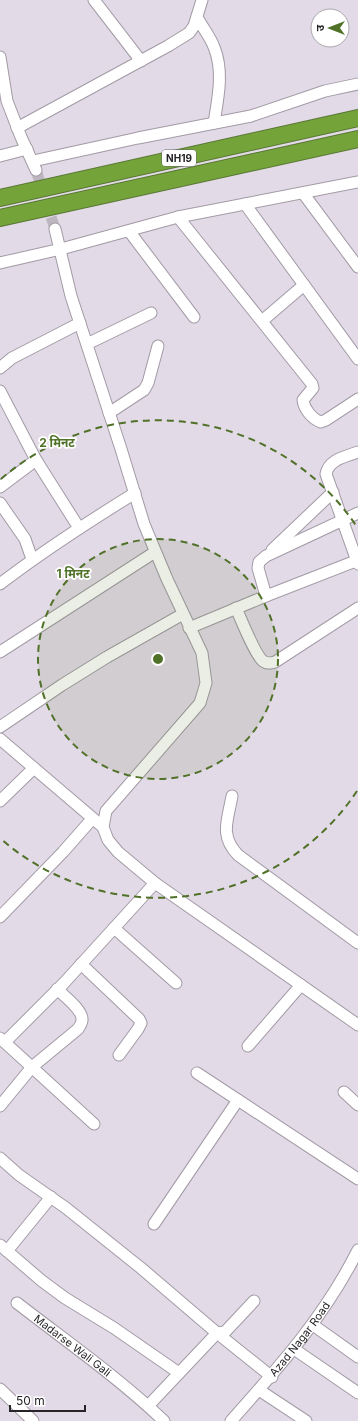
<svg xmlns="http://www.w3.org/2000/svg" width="358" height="1421" viewBox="0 0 358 1421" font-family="Inter,'Noto Sans Devanagari',sans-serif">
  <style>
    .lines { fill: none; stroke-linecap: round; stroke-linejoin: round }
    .minor-tunnel { stroke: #bdb6c1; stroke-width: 11; stroke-dasharray: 11 5.5; stroke-linecap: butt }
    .minor-casing { stroke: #a29aa5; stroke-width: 13 }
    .highway-casing { stroke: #597734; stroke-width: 18 }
    .minor { stroke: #fff; stroke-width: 11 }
    .highway { stroke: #74a33a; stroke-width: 16 }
    .ring { fill: none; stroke: #507128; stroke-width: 2; stroke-dasharray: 7 5 }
    .labels { text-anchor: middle; stroke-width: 3.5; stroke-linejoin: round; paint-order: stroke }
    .shield { fill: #fff; stroke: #686668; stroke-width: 1 }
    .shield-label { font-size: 10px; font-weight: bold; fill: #272428 }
    .street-label { font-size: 11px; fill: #272428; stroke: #fff }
    .centre { fill: #507128; stroke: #fff; stroke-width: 2 }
    .ring-label { font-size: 12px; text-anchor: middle; font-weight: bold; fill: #507128; stroke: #fff; stroke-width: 3.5; stroke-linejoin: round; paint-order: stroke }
  </style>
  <rect width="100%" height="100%" fill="#e3dae7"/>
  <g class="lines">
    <path class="minor-tunnel" d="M36,170L55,229"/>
    <defs>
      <g id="minor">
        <path d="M94,0L141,61"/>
        <path d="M197,17C202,27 210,36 214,47C224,71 218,98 214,123"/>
        <path d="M0,57L7,101L21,137L36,170"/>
        <path d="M17,128L168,46L189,33L194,26L202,0"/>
        <path d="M0,156L27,149"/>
        <path d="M33,161L138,138L251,116L325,91L358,84"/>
        <path d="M303,193L358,267"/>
        <path d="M245,204L358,359"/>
        <path d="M178,217L312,384L313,388L303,400C304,409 312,419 321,422L326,420L358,399"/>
        <path d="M55,229L71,296L121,449L144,524L167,579L202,653L206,683L200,703L106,811L103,827L108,840L118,852L155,883L358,1025"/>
        <path d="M129,231L194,317"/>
        <path d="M0,263L61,249L178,217L358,182"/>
        <path d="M262,321L304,285"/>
        <path d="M87,344L151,313"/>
        <path d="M0,368L12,358L80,323"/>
        <path d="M0,391L36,460L79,528"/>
        <path d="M109,413L144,390L148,383L158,346"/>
        <path d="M358,452C345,457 329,459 326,474L358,564"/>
        <path d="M0,487L36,460"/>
        <path d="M0,503L25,539L32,559"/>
        <path d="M272,550L333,492"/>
        <path d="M0,584C43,551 88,522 135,493"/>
        <path d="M266,596L258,568L259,562L266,556L358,513"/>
        <path d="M236,608C241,619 255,655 263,661C267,664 270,663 275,662L358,608"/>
        <path d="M189,628L266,596L358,560"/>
        <path d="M0,652L155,552"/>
        <path d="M0,727L62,685L107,657L183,614"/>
        <path d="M0,739L103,827"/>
        <path d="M232,796C228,820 219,835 238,855L358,943"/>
        <path d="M0,801L34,768"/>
        <path d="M0,917L63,852L92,819"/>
        <path d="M114,928L176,983"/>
        <path d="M81,964L139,1019L141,1023L138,1029L119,1055"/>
        <path d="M0,1038L94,1124"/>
        <path d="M5,1042L64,983L155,883"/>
        <path d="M248,1046L301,985"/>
        <path d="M197,1073L358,1179"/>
        <path d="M344,1092L358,1105"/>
        <path d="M0,1106L32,1067L78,1029C80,1026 82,1023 82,1020C83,1010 64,996 57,989"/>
        <path d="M0,1158L19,1175L66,1208L141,1268L217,1333L272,1377"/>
        <path d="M154,1224L238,1100"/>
        <path d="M0,1245L42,1281L65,1298L114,1328L179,1373"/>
        <path d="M7,1251L51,1197"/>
        <path id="s1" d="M17,1303C66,1341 119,1378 164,1421"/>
        <path d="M313,1325L358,1357"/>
        <path d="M294,1349L358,1393"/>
        <path d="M0,1389L33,1421"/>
        <path d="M259,1390L306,1421"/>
        <path d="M148,1406L217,1333L225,1332L254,1301"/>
        <path id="s2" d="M231,1421C280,1366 325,1316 358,1250"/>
      </g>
      <g id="highway">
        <path d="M0,198L358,118"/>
        <path d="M0,218L358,139"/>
      </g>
    </defs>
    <use href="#minor" class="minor-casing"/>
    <use href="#highway" class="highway-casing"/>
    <use href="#minor" class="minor"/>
    <use href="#highway" class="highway"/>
  </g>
  <circle cx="158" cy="659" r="120" fill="#507128" fill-opacity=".12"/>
  <g class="ring">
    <circle cx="158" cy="659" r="120"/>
    <path d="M357 791A239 239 0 0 1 1 839M1 479A239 239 0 0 1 357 527"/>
  </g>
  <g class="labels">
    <rect class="shield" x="162" y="150" width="34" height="16" rx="3"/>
    <g class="shield-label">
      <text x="179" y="162">NH19</text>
    </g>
    <g class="street-label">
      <text dy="4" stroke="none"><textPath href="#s2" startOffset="107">Azad Nagar Road</textPath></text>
      <text dy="4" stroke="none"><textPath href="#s1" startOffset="70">Madarse Wali Gali</textPath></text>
    </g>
  </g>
  <circle cx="158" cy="659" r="6" class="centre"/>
  <g class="ring-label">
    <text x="57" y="447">2 मिनट</text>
    <text x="73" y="578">1 मिनट</text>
  </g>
  <g transform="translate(330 28) rotate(270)"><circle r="19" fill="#ffffff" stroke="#a9a7a9"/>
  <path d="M0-3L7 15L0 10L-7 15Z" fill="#507128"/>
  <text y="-6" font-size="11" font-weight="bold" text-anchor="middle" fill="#272428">उ</text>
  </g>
  <path d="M10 1405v6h75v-6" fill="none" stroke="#272428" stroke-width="2"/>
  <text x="16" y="1405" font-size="12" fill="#272428" stroke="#ffffff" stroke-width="3" paint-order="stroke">50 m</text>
</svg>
